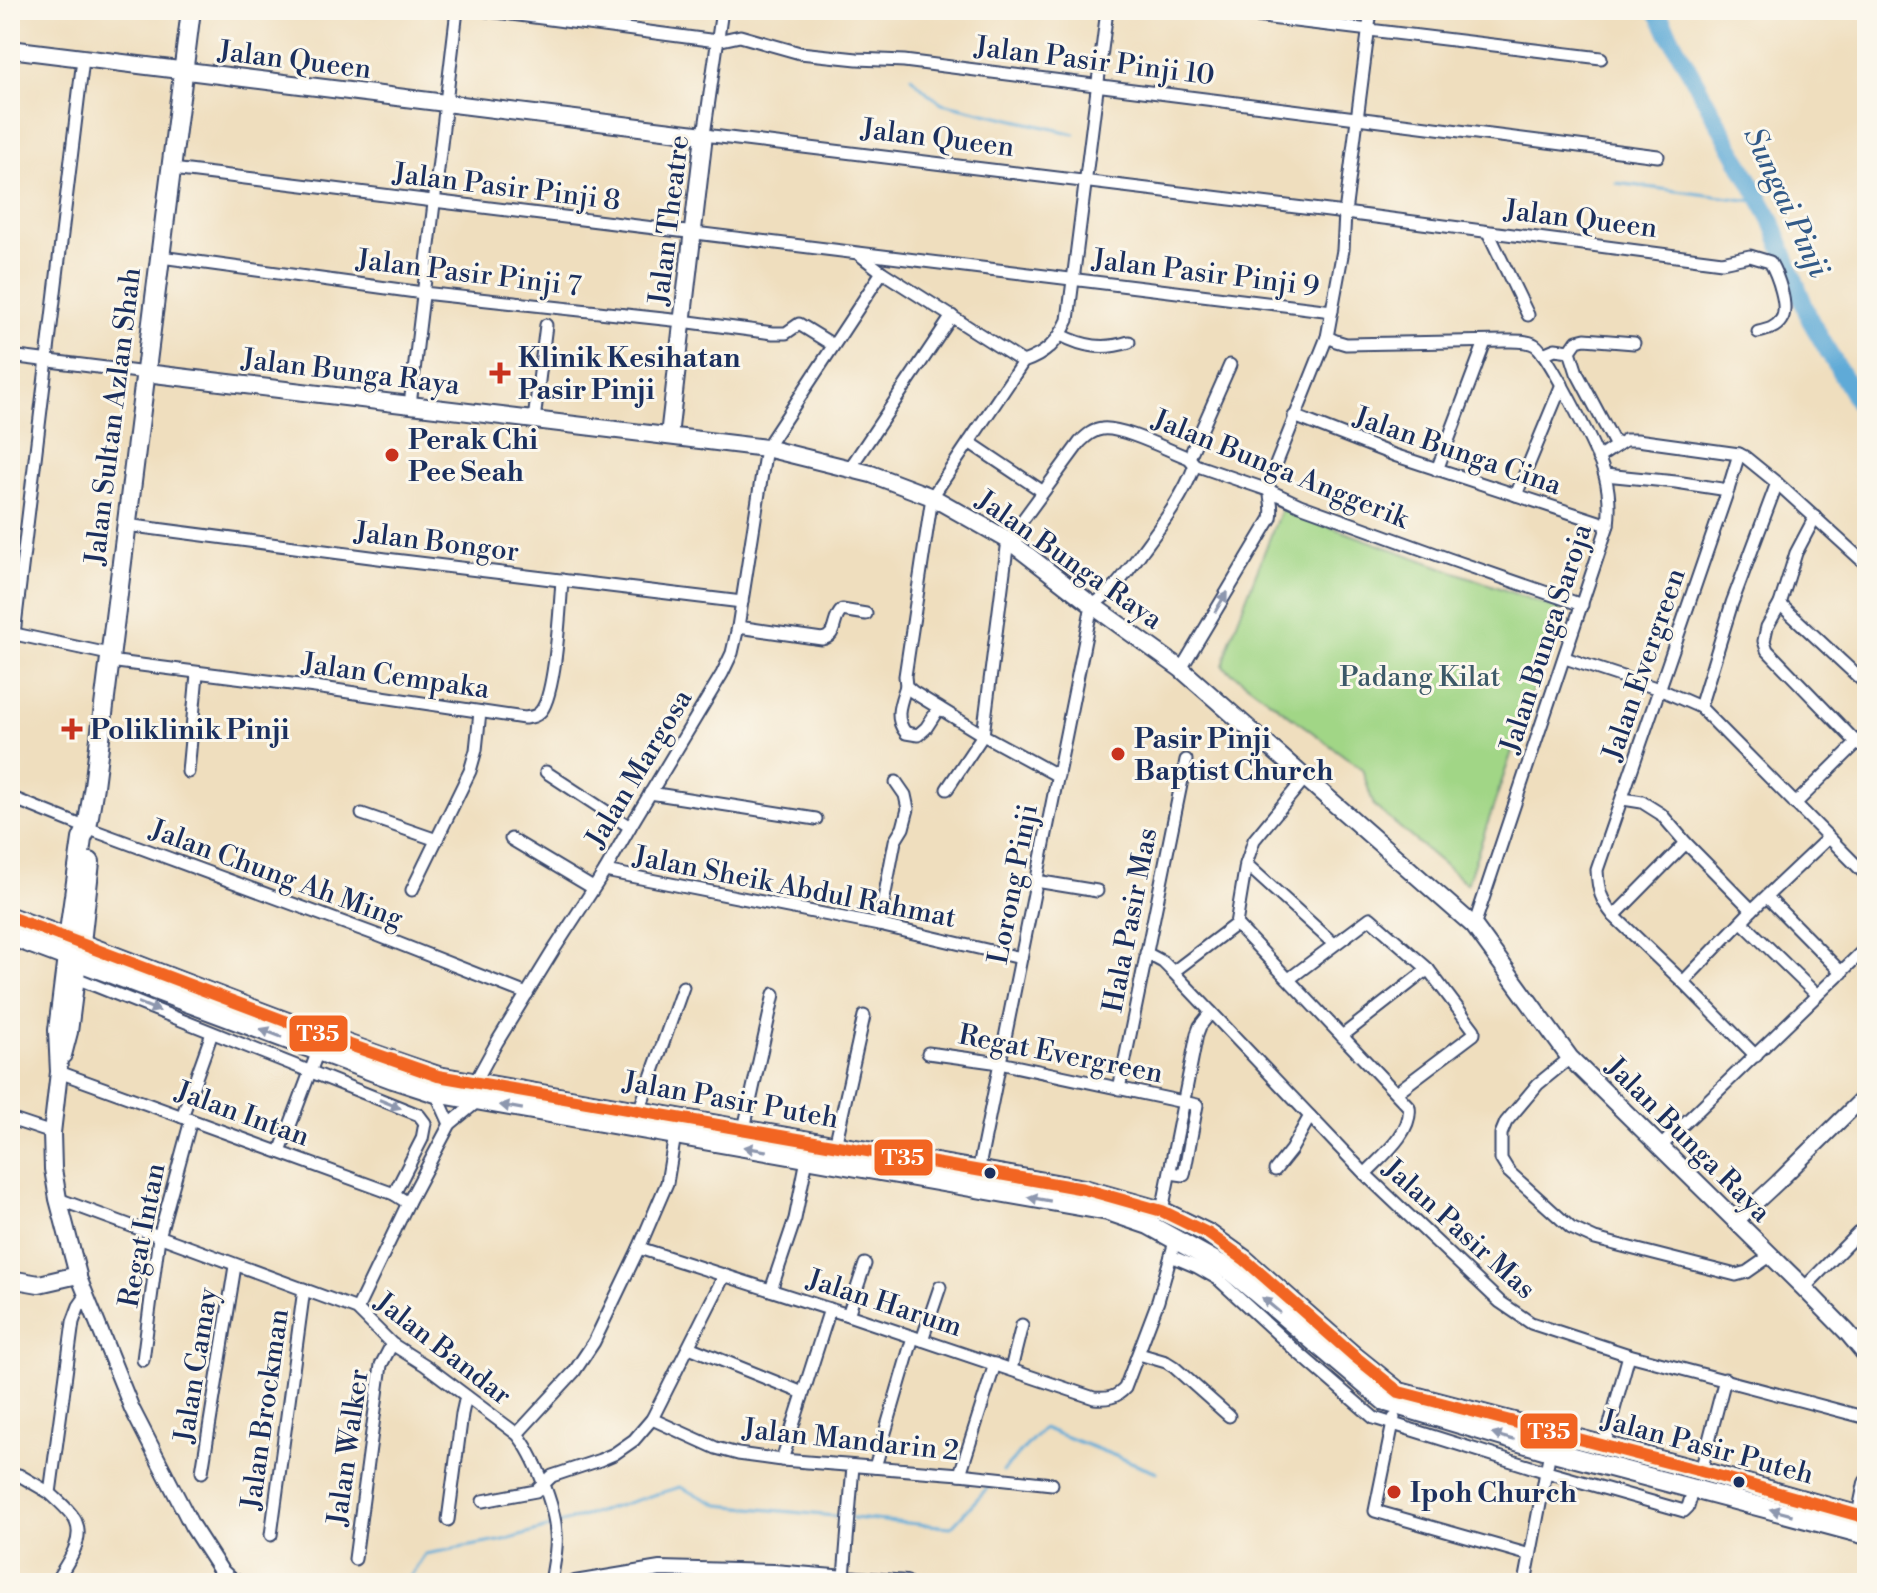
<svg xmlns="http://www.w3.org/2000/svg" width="1877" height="1593" viewBox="0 0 1877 1593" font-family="'Libre Bodoni',serif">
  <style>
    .green { fill: #a1d686; stroke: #5e8272; stroke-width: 2 }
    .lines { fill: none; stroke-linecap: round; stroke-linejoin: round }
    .stream { stroke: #5eaad7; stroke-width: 3 }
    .river { stroke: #5eaad7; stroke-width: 18 }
    .minor-casing { stroke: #3b496c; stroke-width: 15 }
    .tertiary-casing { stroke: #3b496c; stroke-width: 18 }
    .secondary-casing { stroke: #3b496c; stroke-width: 20 }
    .primary-casing { stroke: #3b496c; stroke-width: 22 }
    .minor { stroke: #fff; stroke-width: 11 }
    .tertiary { stroke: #fff; stroke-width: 14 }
    .secondary { stroke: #fff; stroke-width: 16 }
    .primary { stroke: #fff; stroke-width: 18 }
    .bus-1-casing { stroke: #fbf7ec; stroke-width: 18 }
    .bus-1 { stroke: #f26522; stroke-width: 12 }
    .oneway { fill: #8d97ae }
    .poi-dot { fill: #c8321e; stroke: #fbf7ec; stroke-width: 3 }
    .bus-dot { fill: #1b2f5e; stroke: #fbf7ec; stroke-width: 3 }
    .labels { text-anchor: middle; stroke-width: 6; stroke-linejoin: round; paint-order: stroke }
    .street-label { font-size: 28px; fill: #1b2f5e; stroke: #fbf7ec }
    .poi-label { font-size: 28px; font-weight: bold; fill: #1b2f5e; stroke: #fbf7ec; text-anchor: start }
    .park-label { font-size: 28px; fill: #3c5968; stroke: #fbf7ec }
    .water-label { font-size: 30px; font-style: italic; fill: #325a88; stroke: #fbf7ec }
    .line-badge { stroke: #fbf7ec; stroke-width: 3 }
    .badge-label { font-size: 22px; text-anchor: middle; font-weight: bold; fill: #fff }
  </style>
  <rect width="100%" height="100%" fill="#fbf7ec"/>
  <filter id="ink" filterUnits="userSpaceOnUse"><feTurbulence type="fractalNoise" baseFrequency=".0125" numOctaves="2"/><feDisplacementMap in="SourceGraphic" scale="16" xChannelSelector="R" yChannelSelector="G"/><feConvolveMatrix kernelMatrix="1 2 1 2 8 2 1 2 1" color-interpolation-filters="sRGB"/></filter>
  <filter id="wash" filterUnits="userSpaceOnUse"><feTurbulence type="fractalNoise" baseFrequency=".006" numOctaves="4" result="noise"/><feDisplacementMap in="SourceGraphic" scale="32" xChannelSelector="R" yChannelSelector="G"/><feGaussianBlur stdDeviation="1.8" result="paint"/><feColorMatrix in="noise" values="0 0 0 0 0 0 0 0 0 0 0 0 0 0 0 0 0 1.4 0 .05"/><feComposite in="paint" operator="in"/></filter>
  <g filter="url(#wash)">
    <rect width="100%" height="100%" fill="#efdebe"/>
    <path class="green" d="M1281,509L1560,610L1467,884L1374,806L1362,769L1223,666L1230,640Z"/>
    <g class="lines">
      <g class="stream">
        <path d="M911,77L929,94L942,103L1075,134"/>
        <path d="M1616,183L1761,202"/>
        <path d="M1003,1471L1043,1428L1157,1472"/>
        <path d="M852,1518L951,1527L991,1484"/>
        <path d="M558,1524L680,1487L719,1505L844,1517"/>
        <path d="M251,1570L285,1569L347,1583"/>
        <path d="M406,1583L425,1554L510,1539L551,1527"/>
      </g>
      <path class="river" d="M1656,10L1771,219L1810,320L1867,418"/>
    </g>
  </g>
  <g filter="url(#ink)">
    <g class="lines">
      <defs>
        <g id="minor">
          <path d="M481,10L717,41L740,36L800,53L857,59L904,61L1658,156"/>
          <path d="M722,10L704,135L1345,213L1722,262L1750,256L1770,262C1777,274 1790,308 1781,320C1776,328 1767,330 1758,332"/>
          <path d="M1204,10L1601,58"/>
          <path d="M172,169L1332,311"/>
          <path d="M1488,232L1528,315"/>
          <path d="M860,255L882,272L1023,362"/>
          <path d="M161,257L423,293L682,321L773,333H786L799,324L833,345"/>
          <path d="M1061,335C1084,347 1104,350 1129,342"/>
          <path d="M1327,337L1336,341L1346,344L1504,341C1513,341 1527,340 1535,345C1549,354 1600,456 1605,476C1609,491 1610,509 1608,525L1474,926"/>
          <path d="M1570,351L1577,341L1585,339L1634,343"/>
          <path d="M1543,354L1555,349L1570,351L1577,373L1616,446"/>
          <path d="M10,356L146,373"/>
          <path d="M410,405L457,10"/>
          <path d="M1294,416L1394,455L1608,525"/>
          <path d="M534,420L546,325"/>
          <path d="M969,442L1042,491"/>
          <path d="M1739,454L1728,490L1597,870C1598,891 1601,900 1614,916L1683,982L1756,1056"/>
          <path d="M1189,458L1230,365"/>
          <path d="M1598,458L1625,440H1637L1739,454L1745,457L1777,483L1867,565"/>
          <path d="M850,468L952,316"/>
          <path d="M1437,470L1485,342"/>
          <path d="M1605,475L1676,482L1728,490"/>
          <path d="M1516,495L1562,384"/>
          <path d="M1815,517L1796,553L1780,604L1767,627L1764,641L1767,650L1856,742"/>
          <path d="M126,525L386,559L742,602"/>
          <path d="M1780,604L1867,685"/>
          <path d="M738,627L822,639C838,636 831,620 842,610L866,614"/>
          <path d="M10,633L109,654"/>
          <path d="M14,634L83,59"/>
          <path d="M1565,658L1659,689L1700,707L1867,876"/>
          <path d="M109,661L315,687L524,718C531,717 536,717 541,711C556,693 560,607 562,580"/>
          <path d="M1181,669L1271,518C1274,503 1268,496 1269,482L1327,337L1343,250L1345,213L1371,10"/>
          <path d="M906,686C901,702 893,718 906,733L918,735L926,728L939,708"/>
          <path d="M1700,707L1732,603L1777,483"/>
          <path d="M188,772L197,674"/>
          <path d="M546,772L630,827"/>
          <path d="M1058,776L983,735L913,692L906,686L905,676L932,497L1023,362C1046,354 1058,342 1068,320L1107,10"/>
          <path d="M1305,778L1254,840L1246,864L1236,924L1409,1107C1413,1132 1381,1157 1365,1174"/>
          <path d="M947,789L983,735L1008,540L1080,442C1087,435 1093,430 1102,429C1121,426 1170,451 1189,458L1195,465L1268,490L1300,505L1449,559L1582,605"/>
          <path d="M650,793L816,819"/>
          <path d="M10,797L87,828L377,935L527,994"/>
          <path d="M1623,799L1642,802L1661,814L1686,843L1752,910"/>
          <path d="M1795,804L1867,733"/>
          <path d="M362,814L437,840"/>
          <path d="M511,839L593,888"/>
          <path d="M1246,864L1334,944"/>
          <path d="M605,871L879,925L1021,958"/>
          <path d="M1036,881L1097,891"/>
          <path d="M412,890L470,771L476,750L480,712"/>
          <path d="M1767,897L1842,973"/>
          <path d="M1614,916L1686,843"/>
          <path d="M1742,922L1817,995"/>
          <path d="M879,925L895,841L903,828L908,809L905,795L896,782"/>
          <path d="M1146,953L1163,962L1173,972L1365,1174L1500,1302L1531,1323L1629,1355L1867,1418"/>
          <path d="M1173,972L1236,924"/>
          <path d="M76,978L419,1115L425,1123L422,1139L394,1194"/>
          <path d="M1289,979L1370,918L1428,969"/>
          <path d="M1683,982L1752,910L1828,838"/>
          <path d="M1342,1036L1428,969L1474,1030V1034L1397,1092"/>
          <path d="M928,1053L1000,1063L1197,1105L1184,1175L1170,1173"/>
          <path d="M1570,1058L1538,1084L1506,1122L1501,1134V1159L1509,1172L1571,1228L1595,1239L1736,1275L1747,1272L1770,1256"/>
          <path d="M59,1072L394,1194L408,1203"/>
          <path d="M474,1084L497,1042L553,951L605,871L630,827L722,674L732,653L738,627L766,448L882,272"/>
          <path d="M1119,1089L1186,760"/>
          <path d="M436,1093L450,1124"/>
          <path d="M639,1111L683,987"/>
          <path d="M182,1117L212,1033"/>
          <path d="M10,1119L52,1133"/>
          <path d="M744,1129L774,994"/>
          <path d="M835,1146L864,1016"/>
          <path d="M1660,1147L1867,947"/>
          <path d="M280,1152L318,1051"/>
          <path d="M1275,1170L1291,1150L1310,1116"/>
          <path d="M978,1172L1092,605C1114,592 1128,571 1143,550C1163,523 1183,497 1195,465"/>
          <path d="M58,1199L357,1309L392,1344L425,1365L517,1434C534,1454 555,1506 556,1533C558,1549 553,1567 551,1583"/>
          <path d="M1162,1211L1197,1034L1200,1026L1211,1012"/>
          <path d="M639,1248L848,1315L1094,1398C1107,1399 1116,1398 1125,1388L1158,1301L1176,1238"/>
          <path d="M1171,1256L1197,1267L1218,1279L1294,1349L1374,1418L1547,1472L1684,1511L1688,1507L1694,1488"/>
          <path d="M1804,1288L1858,1233"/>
          <path d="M771,1290L795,1219L807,1159"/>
          <path d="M357,1309L408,1203L450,1124L478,1101"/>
          <path d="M848,1315L865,1264"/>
          <path d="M922,1340L940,1287"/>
          <path d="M689,1347L803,1393"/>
          <path d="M1139,1354L1166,1362L1174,1367L1229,1416"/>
          <path d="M143,1360L159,1237L191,1120"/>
          <path d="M1011,1369L1022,1325"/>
          <path d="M10,1378H12"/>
          <path d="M1394,1418L1375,1511L1530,1555"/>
          <path d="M652,1419L716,1448L738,1454L782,1460L960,1474L1052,1484"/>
          <path d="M517,1434L574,1372L594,1342L639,1248L667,1183L675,1135"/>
          <path d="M1604,1446L1629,1355"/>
          <path d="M782,1460L830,1309"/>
          <path d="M875,1467L913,1337"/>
          <path d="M1701,1471L1725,1379"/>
          <path d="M202,1472L235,1266"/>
          <path d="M10,1473L19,1475L50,1493"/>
          <path d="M960,1474L995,1364"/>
          <path d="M483,1501L536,1491L552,1476L600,1460L614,1454L634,1440L652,1419L724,1276"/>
          <path d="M448,1520L462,1414L466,1396"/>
          <path d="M271,1535L304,1289"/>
          <path d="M355,1559L381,1365L392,1344"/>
          <path d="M844,1577L853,1466"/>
          <path d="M55,1583C64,1567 85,1542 76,1522C72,1512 58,1501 50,1493L73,1322L79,1306L86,1296"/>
          <path d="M1525,1583L1550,1451"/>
        </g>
        <g id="tertiary">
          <path d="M1736,1221L1778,1182L1867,1094"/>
          <path d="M78,1275L132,1409L192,1526L221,1571L233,1582L240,1583"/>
          <path d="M575,1583L660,1569L774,1572L906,1583"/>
        </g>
        <g id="secondary">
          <path d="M10,49L704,135L669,436"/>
          <path d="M146,373L766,448L871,474L932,497L1008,540L1092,605L1181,669L1474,926L1570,1058L1804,1288L1847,1332L1867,1356"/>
          <path d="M63,1055L69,1032L78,961"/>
          <path d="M10,1279L39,1284L78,1275L58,1199L53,1169L52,1133L59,1072L57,1030L66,957"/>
          <path d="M1860,1517L1867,1483"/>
        </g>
        <g id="primary">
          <path d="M10,917C153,969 294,1028 438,1076L1084,1189L1162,1211L1209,1234L1244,1259L1353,1355L1399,1392L1701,1471L1867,1518"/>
          <path d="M10,936L393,1079L436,1093L1108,1211L1149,1225L1227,1268L1386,1402L1550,1451L1867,1535"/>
          <path d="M67,946L82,839L87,828L94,786L191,10"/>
          <path d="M80,952L90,862"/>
        </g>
      </defs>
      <use href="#minor" class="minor-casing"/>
      <use href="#tertiary" class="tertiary-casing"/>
      <use href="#secondary" class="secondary-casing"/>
      <use href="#primary" class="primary-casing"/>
      <use href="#minor" class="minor"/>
      <use href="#tertiary" class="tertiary"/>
      <use href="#secondary" class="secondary"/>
      <use href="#primary" class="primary"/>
      <defs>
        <path id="bus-1" d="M10,917L330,1038L438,1076L1084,1189L1162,1211L1209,1234L1244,1259L1353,1355L1399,1392L1701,1471L1867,1518"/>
      </defs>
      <use href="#bus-1" class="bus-1-casing"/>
      <use href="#bus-1" class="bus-1"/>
    </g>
    <defs><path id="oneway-solid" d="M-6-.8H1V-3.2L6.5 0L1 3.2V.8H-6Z" transform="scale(2)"/></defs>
    <g class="oneway">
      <use href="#oneway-solid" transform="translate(1221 602) rotate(-59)"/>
      <use href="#oneway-solid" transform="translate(149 1007) rotate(22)"/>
      <use href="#oneway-solid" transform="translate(271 1033) rotate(-159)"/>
      <use href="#oneway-solid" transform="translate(390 1104) rotate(22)"/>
      <use href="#oneway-solid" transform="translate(511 1107) rotate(-170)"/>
      <use href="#oneway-solid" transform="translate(755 1149) rotate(-170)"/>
      <use href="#oneway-solid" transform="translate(1039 1199) rotate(-170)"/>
      <use href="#oneway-solid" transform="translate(1271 1305) rotate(-140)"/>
      <use href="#oneway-solid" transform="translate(1503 1437) rotate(-164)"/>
      <use href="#oneway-solid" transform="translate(1781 1512) rotate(-165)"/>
    </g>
  </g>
  <g class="poi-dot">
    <path d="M496 361h8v8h8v8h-8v8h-8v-8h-8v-8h8z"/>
    <circle cx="392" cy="455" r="8"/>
    <path d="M68 717h8v8h8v8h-8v8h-8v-8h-8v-8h8z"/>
    <circle cx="1118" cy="754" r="8"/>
    <circle cx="1394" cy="1492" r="8"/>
  </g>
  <g class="bus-dot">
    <circle cx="990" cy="1173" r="7"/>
    <circle cx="1739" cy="1482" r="7"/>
  </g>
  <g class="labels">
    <g class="street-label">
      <text transform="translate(295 59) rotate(7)" y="10">Jalan Queen</text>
      <text transform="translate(1095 60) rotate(7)" y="10">Jalan Pasir Pinji 10</text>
      <text transform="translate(938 137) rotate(7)" y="10">Jalan Queen</text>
      <text transform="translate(507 186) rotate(7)" y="10">Jalan Pasir Pinji 8</text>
      <text transform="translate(1581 218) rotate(7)" y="10">Jalan Queen</text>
      <text transform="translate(668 220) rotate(-83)" y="10">Jalan Theatre</text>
      <text transform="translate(469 272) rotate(7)" y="10">Jalan Pasir Pinji 7</text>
      <text transform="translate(1206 272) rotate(7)" y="10">Jalan Pasir Pinji 9</text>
      <text transform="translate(351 371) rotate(7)" y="10">Jalan Bunga Raya</text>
      <text transform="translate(112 416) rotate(-83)" y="10">Jalan Sultan Azlan Shah</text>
      <text transform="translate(1458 450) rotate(19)" y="10">Jalan Bunga Cina</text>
      <text transform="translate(1281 468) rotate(22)" y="10">Jalan Bunga Anggerik</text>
      <text transform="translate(437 541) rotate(7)" y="10">Jalan Bongor</text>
      <text transform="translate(1070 559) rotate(35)" y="10">Jalan Bunga Raya</text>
      <text transform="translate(1545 638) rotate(-72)" y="10">Jalan Bunga Saroja</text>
      <text transform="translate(1643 664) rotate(-71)" y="10">Jalan Evergreen</text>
      <text transform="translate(396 675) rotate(8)" y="10">Jalan Cempaka</text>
      <text transform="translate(638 768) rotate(-59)" y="10">Jalan Margosa</text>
      <text transform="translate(277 873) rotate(20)" y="10">Jalan Chung Ah Ming</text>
      <text transform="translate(1012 884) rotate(-79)" y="10">Lorong Pinji</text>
      <text transform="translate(795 886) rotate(11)" y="10">Jalan Sheik Abdul Rahmat</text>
      <text transform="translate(1129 920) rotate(-79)" y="10">Hala Pasir Mas</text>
      <text transform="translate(1061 1053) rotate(11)" y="10">Regat Evergreen</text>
      <text transform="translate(731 1099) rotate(10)" y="10">Jalan Pasir Puteh</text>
      <text transform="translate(243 1113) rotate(20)" y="10">Jalan Intan</text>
      <text transform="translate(1689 1139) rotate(45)" y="10">Jalan Bunga Raya</text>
      <text transform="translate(1460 1228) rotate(42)" y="10">Jalan Pasir Mas</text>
      <text transform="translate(141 1235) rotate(-79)" y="10">Regat Intan</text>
      <text transform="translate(885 1302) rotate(18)" y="10">Jalan Harum</text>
      <text transform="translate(444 1348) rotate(38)" y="10">Jalan Bandar</text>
      <text transform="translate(195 1365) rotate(-81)" y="10">Jalan Camay</text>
      <text transform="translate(264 1409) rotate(-82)" y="10">Jalan Brockman</text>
      <text transform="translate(851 1439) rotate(6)" y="10">Jalan Mandarin 2</text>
      <text transform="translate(1708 1446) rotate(15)" y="10">Jalan Pasir Puteh</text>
      <text transform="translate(347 1447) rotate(-82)" y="10">Jalan Walker</text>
    </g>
    <g class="poi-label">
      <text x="518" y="367">Klinik Kesihatan<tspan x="518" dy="32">Pasir Pinji</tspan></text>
      <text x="408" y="449">Perak Chi<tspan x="408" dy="32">Pee Seah</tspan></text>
      <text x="90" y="739">Poliklinik Pinji</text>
      <text x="1134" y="748">Pasir Pinji<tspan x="1134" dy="32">Baptist Church</tspan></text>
      <text x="1410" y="1502">Ipoh Church</text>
    </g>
    <g class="park-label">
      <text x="1420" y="686">Padang Kilat</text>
    </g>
    <g class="water-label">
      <text transform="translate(1787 202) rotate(65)" y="10">Sungai Pinji</text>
    </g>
  </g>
  <g class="line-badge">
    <rect x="288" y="1014" width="61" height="39" rx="8" fill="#f26522"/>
    <rect x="873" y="1138" width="61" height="39" rx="8" fill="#f26522"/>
    <rect x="1519" y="1412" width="60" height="38" rx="8" fill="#f26522"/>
  </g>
  <g class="badge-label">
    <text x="318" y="1041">T35</text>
    <text x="903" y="1165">T35</text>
    <text x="1549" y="1439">T35</text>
  </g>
  <rect width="1877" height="1593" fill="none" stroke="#fbf7ec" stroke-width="40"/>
</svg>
